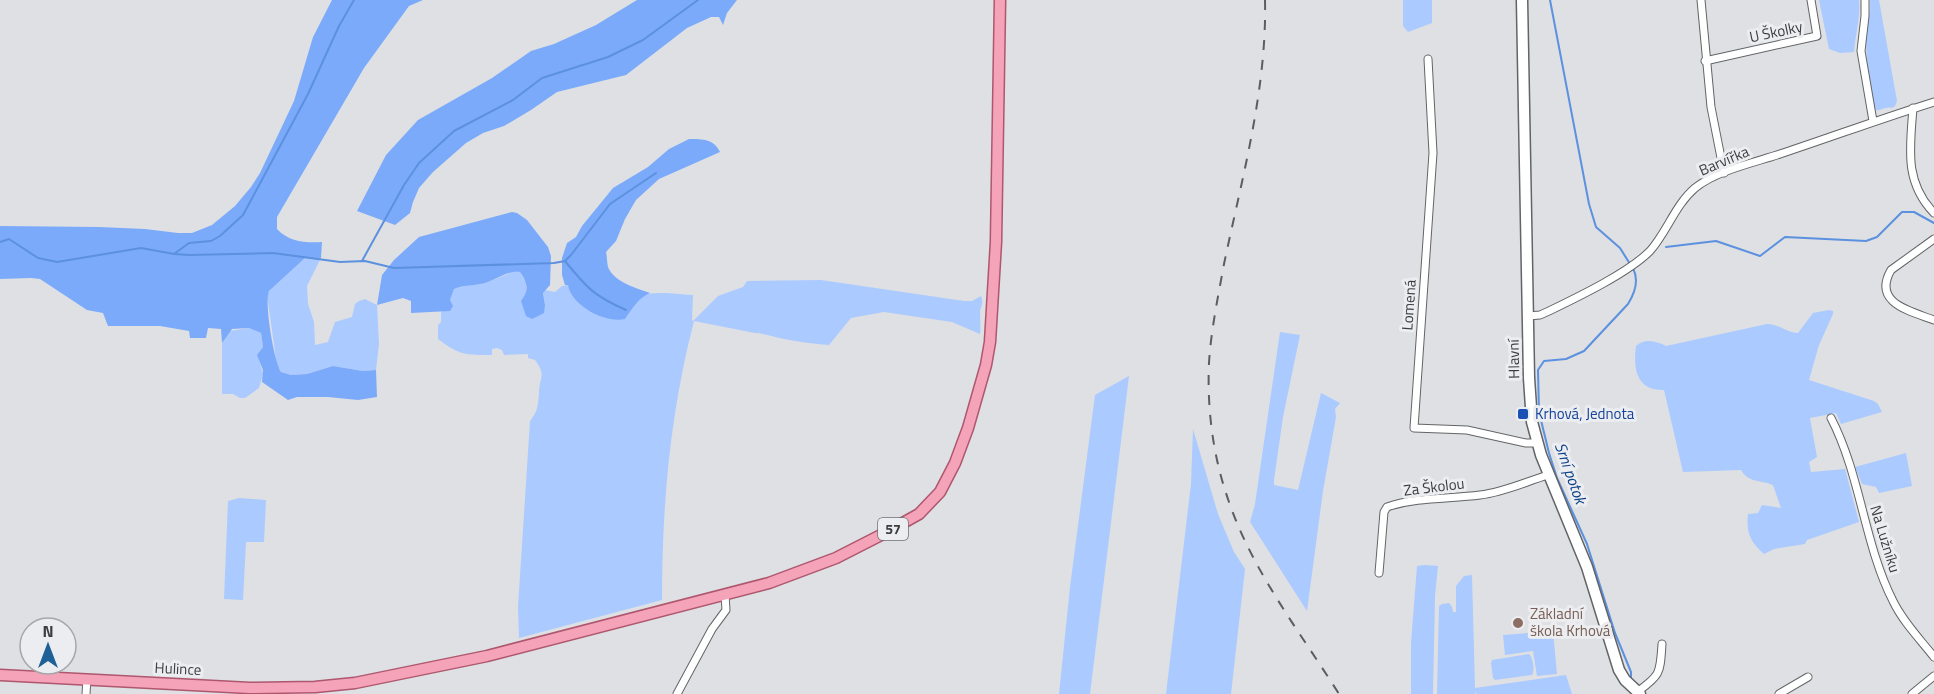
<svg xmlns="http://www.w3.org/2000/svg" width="1934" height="694" viewBox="0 0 1934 694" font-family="'Titillium Web',sans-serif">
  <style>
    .green { fill: #abcaff }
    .forest { fill: #7baafb }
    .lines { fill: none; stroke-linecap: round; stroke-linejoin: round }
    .stream { stroke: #5c91df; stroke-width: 2 }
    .street-casing { stroke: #626466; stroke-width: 9 }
    .secondary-casing { stroke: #626466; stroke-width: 13 }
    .primary-casing { stroke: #ae576f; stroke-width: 13 }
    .street { stroke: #fff; stroke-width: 7 }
    .secondary { stroke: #fff; stroke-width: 10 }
    .primary { stroke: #f4a3b9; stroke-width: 10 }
    .rail { stroke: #5c5d5f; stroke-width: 2; stroke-dasharray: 10 10; stroke-linecap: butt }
    .transit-dot { fill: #1a4fb4; stroke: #ecedf0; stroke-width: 2 }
    .education-dot { fill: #8d6e63; stroke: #ecedf0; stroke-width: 2 }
    .labels { text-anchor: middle; stroke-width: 6; stroke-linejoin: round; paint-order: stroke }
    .shield { fill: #ecedf0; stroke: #717273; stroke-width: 1.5 }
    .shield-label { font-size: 14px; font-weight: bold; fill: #3c3d3e }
    .street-label { font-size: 15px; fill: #3c3d3e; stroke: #ecedf0 }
    .transit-label { font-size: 15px; fill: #164399; stroke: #ecedf0; text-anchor: start }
    .education-label { font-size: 15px; fill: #785e54; stroke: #ecedf0; text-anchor: start }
    .water-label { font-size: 16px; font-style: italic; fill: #0c4186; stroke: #ecedf0 }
  </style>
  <rect width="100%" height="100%" fill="#dee0e3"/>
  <g class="green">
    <path d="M1403,0H1432V23L1408,32L1403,26Z"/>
    <path d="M1819,0H1859C1861,16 1855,36 1854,52L1840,53L1829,49Z"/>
    <path d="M1870,0H1879L1897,101L1895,106L1892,108C1886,106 1881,111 1876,110L1874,106C1870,84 1866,61 1866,38C1867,25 1871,13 1870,0Z"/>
    <path d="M305,258H321L307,286L308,304L314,322L315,345L328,342L335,322L352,317L355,304L359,301L365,299L377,305L379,344L376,370L363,371L333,366L307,374L291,375L281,372L277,366L267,295L269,291Z"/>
    <path d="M515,271L520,272L526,283V294L545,305L543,292L545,290L555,292L562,286L568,285L625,319C630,311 636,301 643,296C653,290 682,295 693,295L692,320L693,321L718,296L743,287L747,281L821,280L964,301H972L981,296C984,304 981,305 980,312C980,319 981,326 980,334L952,322L884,312L851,318L829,345C814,344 799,342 784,339C774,337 764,333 755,333L694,321C670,414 662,504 662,600L519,638L518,607L530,421C538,411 538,405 539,393C539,377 547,376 535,360L528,358V354L504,355L502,350L497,348L492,349V355C465,355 459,355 438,339V325L441,322V312L443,310L450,311V300L454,289L466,285L488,282Z"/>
    <path d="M1829,310L1833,311V314L1819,345L1809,380L1874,401L1878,404L1882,412L1841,424L1836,413L1810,418L1817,457L1809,462L1811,472L1845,469L1859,522L1807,540L1805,544L1774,549L1764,554C1750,542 1746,532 1748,514L1758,513L1762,505L1781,508L1773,485C1762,480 1748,483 1741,470L1683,472L1664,390C1636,391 1633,368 1636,346C1644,338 1657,341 1666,346L1767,324C1779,324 1787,333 1798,333L1813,313Z"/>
    <path d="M249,328L261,333L263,347L260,351L259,359L263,374L259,388L245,398H240L233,394H222V343L229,331Z"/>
    <path d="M1280,332L1300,335L1283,417L1274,480V485L1298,490L1321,393L1340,403L1335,409L1336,417L1323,491L1307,611L1250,522L1255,504Z"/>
    <path d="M1129,376L1090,694H1059L1070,587L1095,395Z"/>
    <path d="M1193,429L1218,514L1234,552L1245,569L1231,694H1166L1191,484Z"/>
    <path d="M1906,453L1912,486L1879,493L1876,487L1862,484L1855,467Z"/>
    <path d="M239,498L266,500L264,542H246L243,600L224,599L228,501Z"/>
    <path d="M1425,565L1438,566L1435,596L1433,694H1411V643L1417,566Z"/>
    <path d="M1472,575L1475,688L1566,675L1572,694H1476V691L1475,694H1437L1439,606L1442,604L1449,603L1452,607L1453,612H1456V586L1464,576Z"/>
    <path d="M1553,631L1557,674L1537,676L1533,651L1505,655L1503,635Z"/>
    <path d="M1529,654C1533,658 1535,670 1532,675L1495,680L1493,678L1491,663L1492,660Z"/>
  </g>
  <g class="forest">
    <path d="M332,0H423L409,6L364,68L277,217V229C289,242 306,243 322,242L321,258H305L269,291C264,302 274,362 281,372L291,375L307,374L333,366L363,371L376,370L377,397L358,400L328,397H297L288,400L262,382L263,370L257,355L263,347L261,333L249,328L232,329L222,343L221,329L208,328L206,338H190L189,331L160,326H108L103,313L87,310L40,279L31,278L0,279V226L99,227L145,229L178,233H192L212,225L235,206L251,187L260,173L294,101L313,37Z"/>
    <path d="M637,0H737L727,13L723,25L719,17H711L687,28L626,75L557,92L531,110L504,126L483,133L466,143L433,172L419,188L413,202L410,213L395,225L357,211L386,155L418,120L492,78L531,51L554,44L596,25Z"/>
    <path d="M689,139C703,139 714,139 720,152L659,179L636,200L625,219L616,241L606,252C607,256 607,263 608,267C614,282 636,288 650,293C638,298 632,309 625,319C605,324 571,305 568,285H565L562,275V258L567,243L576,237L582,226L613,188L648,167L669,149Z"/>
    <path d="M512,212L517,213L527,220L548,247L551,256L550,285L543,293L545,305L544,313L532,319L526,316L521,301C529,291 528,283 520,272C509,270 499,278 488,282C477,286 465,284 454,289L450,300L453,306L450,311L411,313V301L403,298L377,305L382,275L394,260L419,237Z"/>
  </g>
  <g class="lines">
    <g class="stream">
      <path d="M1550,0L1589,204L1596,227L1620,248L1630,264"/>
      <path d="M0,242L9,239L38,258L57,262L141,248L174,254L189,255L273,253L340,262L365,261L394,268L554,263L565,261L571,255L610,204L656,173"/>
      <path d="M1666,247L1716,241L1760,256L1785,237L1866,241L1877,237L1902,212H1914L1934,223"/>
      <path d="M174,254L189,243L211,241L220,236L243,215L308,94L339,26L354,0"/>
      <path d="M362,261L404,185L419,163L454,131L513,100L542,78L608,57L643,40L698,0"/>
      <path d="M565,261C587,288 594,296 626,310"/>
      <path d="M1631,678V672L1615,633L1587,544L1557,478L1549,453L1539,412L1538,370L1544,361L1566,359L1584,351L1628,304C1635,293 1639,280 1633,268"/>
    </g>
    <defs>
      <g id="street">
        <path d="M1701,0L1711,107L1724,173"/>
        <path d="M1865,0V16L1861,51L1873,121"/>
        <path d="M1428,59L1433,153L1414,428L1467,430L1526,443H1537"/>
        <path d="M1705,61L1817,36L1811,0"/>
        <path d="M1913,108C1910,148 1904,182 1934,213"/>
        <path d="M1934,239L1891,270C1872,303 1910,311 1934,320"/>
        <path d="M1528,316L1540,315L1549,311C1578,297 1628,273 1650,251C1667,232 1675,205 1695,188C1717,170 1757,162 1783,153C1834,136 1883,118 1934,102"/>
        <path d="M1831,418C1861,476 1864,544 1893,601C1903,622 1920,639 1934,657"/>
        <path d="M1379,573L1384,512L1387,507C1417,497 1449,499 1480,495C1504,492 1525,482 1548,475"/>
        <path d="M1637,692C1661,675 1660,673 1662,644"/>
        <path d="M86,694L87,679"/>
        <path d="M677,694L712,629L726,610L725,595"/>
        <path d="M1779,694L1808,677"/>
        <path d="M1912,694L1934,676"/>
      </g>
      <path id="secondary" d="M1522,0L1529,378L1532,422L1541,455L1587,567L1619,670L1625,680L1640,694"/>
      <path id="primary" d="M0,675L250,688L315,687L355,683L487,656L769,583L836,558L885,533L919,514L940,492L955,463L968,428L986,365L990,342L996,242L1000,0"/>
    </defs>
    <use href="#street" class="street-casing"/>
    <use href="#secondary" class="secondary-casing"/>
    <use href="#primary" class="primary-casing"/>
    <use href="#street" class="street"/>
    <use href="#secondary" class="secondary"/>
    <use href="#primary" class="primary"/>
    <path class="rail" d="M1265,0C1267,89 1242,178 1224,264C1218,297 1211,330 1209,363C1207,410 1213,457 1229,502C1253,572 1300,632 1339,694"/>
  </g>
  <rect class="transit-dot" x="1517" y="408" width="12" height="12" rx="3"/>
  <circle class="education-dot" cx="1518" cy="623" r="6"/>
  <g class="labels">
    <rect class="shield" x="878" y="518" width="30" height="22" rx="4.5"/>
    <g class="shield-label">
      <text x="893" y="534">57</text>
    </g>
    <g class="street-label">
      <text transform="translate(1776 32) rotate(-12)" y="5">U Školky</text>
      <text transform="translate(1724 161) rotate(-23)" y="5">Barvířka</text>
      <text transform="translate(1409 305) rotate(-86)" y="5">Lomená</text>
      <text transform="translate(1514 359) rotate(-91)" y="5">Hlavní</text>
      <text transform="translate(1434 487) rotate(-7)" y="5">Za Školou</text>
      <text transform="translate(1885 539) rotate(73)" y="5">Na Lužníku</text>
      <text transform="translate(178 669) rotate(3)" y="5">Hulince</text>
    </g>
    <g class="transit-label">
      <text x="1535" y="419">Krhová, Jednota</text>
    </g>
    <g class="education-label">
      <text x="1530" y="619">Základní<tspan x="1530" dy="17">škola Krhová</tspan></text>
    </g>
    <g class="water-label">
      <text transform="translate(1571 473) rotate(70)" y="6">Srní potok</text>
    </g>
  </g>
  <g transform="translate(48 646)"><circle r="28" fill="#ecedf0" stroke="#a6a7a9" stroke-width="1.5"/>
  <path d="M0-4.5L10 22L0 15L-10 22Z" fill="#1f6196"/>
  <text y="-9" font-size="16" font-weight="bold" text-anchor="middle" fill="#3c3d3e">N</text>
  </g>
</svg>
